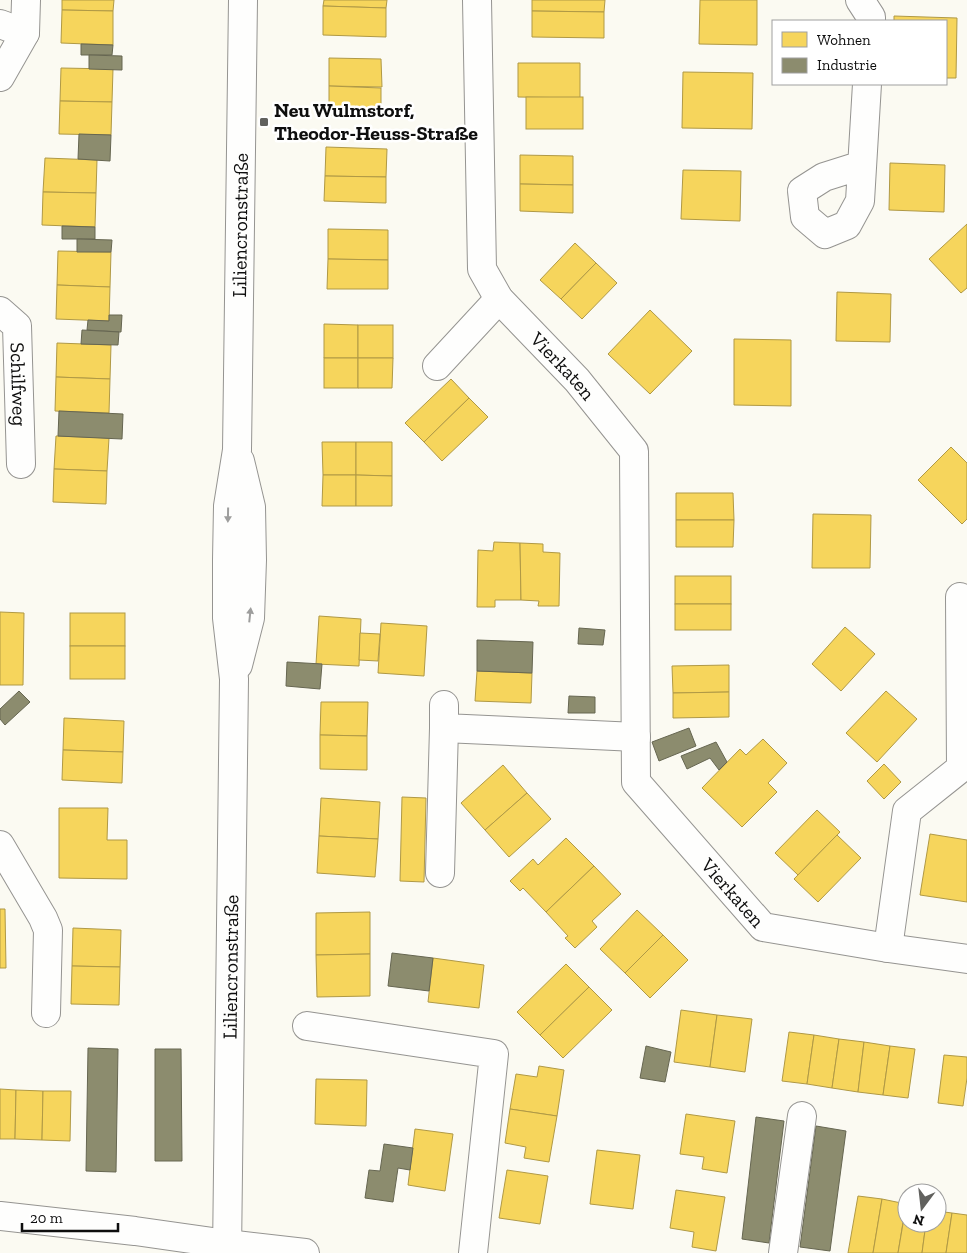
<svg xmlns="http://www.w3.org/2000/svg" width="967" height="1253" viewBox="0 0 967 1253" font-family="'Zilla Slab',serif">
  <style>
    .homes { fill: #f6d55c; stroke: #b09945 }
    .industry { fill: #8c8c6e; stroke: #666651 }
    .lines { fill: none; stroke-linecap: round; stroke-linejoin: round }
    .minor-casing { stroke: #959491; stroke-width: 30 }
    .minor { stroke: #fefefd; stroke-width: 28 }
    .oneway { fill: #9e9e9d }
    .poi-dot { fill: #61615e; stroke: #fff; stroke-width: 2 }
    .labels { text-anchor: middle; stroke-width: 5; stroke-linejoin: round; paint-order: stroke }
    .poi-label { font-size: 20px; font-weight: bold; fill: #0e0e0e; stroke: #fff; text-anchor: start }
    .street-label { font-size: 20px; fill: #0e0e0e; stroke: #fff }
  </style>
  <rect width="100%" height="100%" fill="#fbfaf2"/>
  <g class="homes">
    <path d="M62,0H114L113,11L62,10Z"/>
    <path d="M324,0H387L386,8L323,6Z"/>
    <path d="M532,0H605L604,12L532,11Z"/>
    <path d="M700,0H757V45L699,44Z"/>
    <path d="M323,6L386,8V37L323,35Z"/>
    <path d="M62,10L113,11V45L61,43Z"/>
    <path d="M532,11L604,12V38L532,37Z"/>
    <path d="M894,16L957,18L956,78H946V21H894Z"/>
    <path d="M329,58L381,59L382,87L329,86Z"/>
    <path d="M518,63H580V98L518,97Z"/>
    <path d="M61,68L113,69L112,102L60,101Z"/>
    <path d="M683,72L753,73L752,129L682,128Z"/>
    <path d="M329,86L381,88V116L329,115Z"/>
    <rect x="526" y="97" width="57" height="32"/>
    <path d="M60,101L112,102L111,135L59,134Z"/>
    <path d="M326,147L387,149L386,177L325,176Z"/>
    <path d="M520,155L573,156V185L520,184Z"/>
    <path d="M45,158L97,160L96,193L43,192Z"/>
    <path d="M890,163L945,165L944,212L889,210Z"/>
    <path d="M683,170L741,171L740,221L681,219Z"/>
    <path d="M325,176L386,177V203L324,201Z"/>
    <path d="M520,184L573,185V213L520,211Z"/>
    <path d="M43,192L96,193L95,227L42,225Z"/>
    <path d="M967,224V288L961,293L929,259Z"/>
    <path d="M328,229L388,230V260L328,259Z"/>
    <path d="M575,243L596,263L561,299L540,280Z"/>
    <path d="M58,251L111,252L110,287L57,285Z"/>
    <path d="M328,259L388,260V289H327Z"/>
    <path d="M596,263L617,283L582,319L561,299Z"/>
    <path d="M57,285L110,287L109,321L56,319Z"/>
    <path d="M837,292L891,294L890,342L836,341Z"/>
    <path d="M650,310L692,351L650,394L608,354Z"/>
    <path d="M324,324L358,325V358H324Z"/>
    <rect x="358" y="325" width="35" height="33"/>
    <path d="M734,339L791,340V406L734,405Z"/>
    <path d="M57,343L111,345L110,379L56,377Z"/>
    <rect x="324" y="358" width="34" height="30"/>
    <path d="M358,358H393L392,388H358Z"/>
    <path d="M56,377L110,379L109,413L55,411Z"/>
    <path d="M451,379L469,398L424,442L405,423Z"/>
    <path d="M469,398L488,417L442,461L424,442Z"/>
    <path d="M56,436L109,438L107,471L54,469Z"/>
    <path d="M322,442H356V475H323Z"/>
    <path d="M356,442H392V476L356,475Z"/>
    <path d="M951,447L967,463V519L962,524L918,480Z"/>
    <path d="M54,469L107,471L106,504L53,502Z"/>
    <path d="M323,475H356V506H322Z"/>
    <path d="M356,475L392,476V506H356Z"/>
    <path d="M676,493H733L734,520H676Z"/>
    <path d="M813,514L871,515L870,568H812Z"/>
    <path d="M676,520H734L733,547H676Z"/>
    <path d="M494,542L520,543L521,600H495V607H477L478,550L493,551Z"/>
    <path d="M520,543L543,544V552L560,553L559,606H538L539,601L521,600Z"/>
    <rect x="675" y="576" width="56" height="28"/>
    <rect x="675" y="604" width="56" height="26"/>
    <path d="M0,612L24,613L23,685H0Z"/>
    <rect x="70" y="613" width="55" height="33"/>
    <path d="M319,616L361,619L359,666L316,664Z"/>
    <path d="M381,623L427,626L424,676L378,673Z"/>
    <path d="M845,627L875,654L841,691L812,664Z"/>
    <path d="M360,633L380,634L378,661L359,660Z"/>
    <rect x="70" y="646" width="55" height="33"/>
    <path d="M729,665V692L673,693L672,666Z"/>
    <path d="M477,671L532,673L531,703L475,701Z"/>
    <path d="M886,691L917,719L877,762L846,733Z"/>
    <path d="M729,692V717L673,718V693Z"/>
    <path d="M321,702H368L367,736L320,735Z"/>
    <path d="M64,718L124,721L123,752L63,750Z"/>
    <path d="M320,735L367,736V770L320,769Z"/>
    <path d="M763,739L787,763L768,783L777,792L742,827L702,788L740,749L746,755Z"/>
    <path d="M63,750L123,752L122,783L62,780Z"/>
    <path d="M884,764L901,782L884,799L867,781Z"/>
    <path d="M503,765L527,793L485,830L461,803Z"/>
    <path d="M527,793L551,819L509,857L485,830Z"/>
    <path d="M402,797L426,798L424,882L400,881Z"/>
    <path d="M321,798L380,802L378,839L319,836Z"/>
    <path d="M59,808H108L107,840H127V879L59,878Z"/>
    <path d="M817,810L840,832L798,875L775,853Z"/>
    <path d="M930,834L967,840V902L920,895Z"/>
    <path d="M837,835L861,858L818,902L794,879Z"/>
    <path d="M319,836L378,839L375,877L317,873Z"/>
    <path d="M566,838L594,866L546,912L523,888L520,891L510,881L533,859L538,865Z"/>
    <path d="M594,866L621,894L592,921L597,927L575,948L565,938L568,936L546,912Z"/>
    <path d="M0,909H5L6,968H0Z"/>
    <path d="M637,910L663,935L625,973L600,949Z"/>
    <path d="M370,912V954L316,955V913Z"/>
    <path d="M73,928L121,930L120,967L72,966Z"/>
    <path d="M663,935L688,960L650,998L625,973Z"/>
    <path d="M370,954V996L317,997L316,955Z"/>
    <path d="M433,958L484,965L479,1008L428,1002Z"/>
    <path d="M566,964L589,987L540,1035L517,1012Z"/>
    <path d="M72,966L120,967L119,1005L71,1004Z"/>
    <path d="M589,987L612,1010L563,1058L540,1035Z"/>
    <path d="M681,1010L717,1015L710,1067L674,1062Z"/>
    <path d="M717,1015L752,1019L745,1072L710,1067Z"/>
    <path d="M789,1032L814,1035L807,1084L782,1081Z"/>
    <path d="M814,1035L839,1039L832,1088L807,1084Z"/>
    <path d="M839,1039L864,1042L858,1092L832,1088Z"/>
    <path d="M864,1042L890,1046L883,1095L858,1092Z"/>
    <path d="M890,1046L915,1049L908,1098L883,1095Z"/>
    <path d="M944,1055L967,1057V1078L963,1106L938,1103Z"/>
    <path d="M539,1066L564,1070L557,1116L510,1109L516,1074L537,1077Z"/>
    <path d="M316,1079L367,1080L366,1126L315,1124Z"/>
    <path d="M0,1089L16,1090L15,1139H0Z"/>
    <path d="M16,1090L43,1091L42,1140L15,1139Z"/>
    <path d="M43,1091H71L70,1141L42,1140Z"/>
    <path d="M510,1109L557,1116L549,1162L524,1158L526,1147L505,1143Z"/>
    <path d="M686,1114L735,1121L727,1173L702,1169L704,1157L680,1154Z"/>
    <path d="M415,1129L453,1134L445,1191L408,1185Z"/>
    <path d="M597,1150L640,1155L633,1209L590,1204Z"/>
    <path d="M507,1170L548,1176L540,1224L499,1218Z"/>
    <path d="M676,1190L725,1197L716,1251L692,1247L694,1232L670,1228Z"/>
    <path d="M858,1196L882,1199L873,1253H848Z"/>
    <path d="M882,1199L906,1204L898,1253H873Z"/>
    <path d="M906,1206H907V1223H926L922,1253H898Z"/>
    <path d="M937,1211L952,1213L946,1253H922L926,1223H937Z"/>
    <path d="M952,1213L967,1215V1253H946Z"/>
  </g>
  <g class="industry">
    <path d="M81,44L113,45L112,55H81Z"/>
    <path d="M89,55L122,56V70L89,69Z"/>
    <path d="M79,134L111,135L110,161L78,159Z"/>
    <path d="M62,226L95,227V239H62Z"/>
    <path d="M77,239L112,240L111,252H77Z"/>
    <path d="M109,315H122L121,332L87,330L88,320L109,321Z"/>
    <path d="M82,330L119,332L118,345L81,344Z"/>
    <path d="M59,411L123,414L122,439L58,436Z"/>
    <path d="M579,628L605,630L603,645L578,644Z"/>
    <path d="M477,640L533,642L532,673L477,671Z"/>
    <path d="M287,662L322,664L320,689L286,686Z"/>
    <path d="M19,691L30,702L5,725L0,719V709Z"/>
    <path d="M569,696L595,697V713H568Z"/>
    <path d="M689,728L696,746L659,761L652,742Z"/>
    <path d="M716,742L727,762L719,770L710,758L687,769L681,756Z"/>
    <path d="M392,953L433,958L429,991L388,986Z"/>
    <path d="M646,1046L671,1052L665,1082L640,1078Z"/>
    <path d="M88,1048L118,1049L116,1172L86,1171Z"/>
    <path d="M155,1049H181L182,1161H155Z"/>
    <path d="M756,1117L784,1121L769,1243L742,1239Z"/>
    <path d="M816,1126L846,1131L830,1251L800,1247Z"/>
    <path d="M384,1144L413,1148L410,1170L398,1168L393,1202L365,1198L369,1170L380,1171Z"/>
  </g>
  <g class="lines">
    <defs>
      <g id="minor">
        <path id="s1" d="M477,0L482,269L499,299L577,380L634,451L636,782L763,927L888,948L967,959"/>
        <path d="M860,0L871,17V21"/>
        <path d="M0,24L25,33"/>
        <path d="M0,77L25,33L26,0"/>
        <path d="M862,165L824,177L802,191L805,217L825,234L847,225L860,201L867,84"/>
        <path id="s2" d="M0,311L17,326L21,464"/>
        <path d="M437,366L499,299"/>
        <path d="M238,665L250,618L252,560L251,507L240,461"/>
        <path d="M444,705V728L636,737"/>
        <path d="M0,845L43,918L48,930L46,1013"/>
        <path d="M440,873L444,728"/>
        <path d="M888,948L907,811L961,768L960,597"/>
        <path d="M307,1026L494,1054L473,1253"/>
        <path d="M0,1216L135,1231L227,1244L305,1253"/>
        <path id="s3" d="M227,1253L234,679L227,618V560L228,506L237,450L243,0"/>
        <path d="M783,1253L802,1116"/>
      </g>
    </defs>
    <use href="#minor" class="minor-casing"/>
    <use href="#minor" class="minor"/>
  </g>
  <defs><path id="oneway-solid" d="M-6-.8H1V-3.2L6.5 0L1 3.2V.8H-6Z" transform="scale(1.25)"/></defs>
  <g class="oneway">
    <use href="#oneway-solid" transform="translate(228 515) rotate(91)"/>
    <use href="#oneway-solid" transform="translate(250 615) rotate(-84)"/>
  </g>
  <rect class="poi-dot" x="259" y="117" width="10" height="10" rx="2.5"/>
  <g class="labels">
    <g class="poi-label">
      <text x="274" y="117">Neu Wulmstorf,<tspan x="274" dy="23">Theodor-Heuss-Straße</tspan></text>
    </g>
    <g class="street-label">
      <text dy="7" stroke="none"><textPath href="#s3" startOffset="1029">Liliencronstraße</textPath></text>
      <text dy="7" stroke="none"><textPath href="#s1" startOffset="396">Vierkaten</textPath></text>
      <text dy="7" stroke="none"><textPath href="#s2" startOffset="81">Schilfweg</textPath></text>
      <text dy="7" stroke="none"><textPath href="#s1" startOffset="985">Vierkaten</textPath></text>
      <text dy="7" stroke="none"><textPath href="#s3" startOffset="286">Liliencronstraße</textPath></text>
    </g>
  </g>
  <rect x="772" y="20" width="175" height="65" fill="#ffffff" stroke="#9f9f9f"/>
  <rect x="782" y="32" width="25" height="15" fill="#f6d55c" stroke="#9f9f9f"/>
  <text x="817" y="45" font-size="15" fill="#0e0e0e">Wohnen</text>
  <rect x="782" y="58" width="25" height="15" fill="#8c8c6e" stroke="#9f9f9f"/>
  <text x="817" y="70" font-size="15" fill="#0e0e0e">Industrie</text>
  <g transform="translate(922 1208) rotate(195)"><circle r="24" fill="#ffffff" stroke="#9f9f9f"/>
  <path d="M0-4L9 19L0 12L-9 19Z" fill="#61615e"/>
  <text y="-8" font-size="14" font-weight="bold" text-anchor="middle" fill="#0e0e0e">N</text>
  </g>
  <path d="M22 1223v8h96v-8" fill="none" stroke="#0e0e0e" stroke-width="2.5"/>
  <text x="30" y="1223" font-size="15" fill="#0e0e0e" stroke="#ffffff" stroke-width="4" paint-order="stroke">20 m</text>
</svg>
